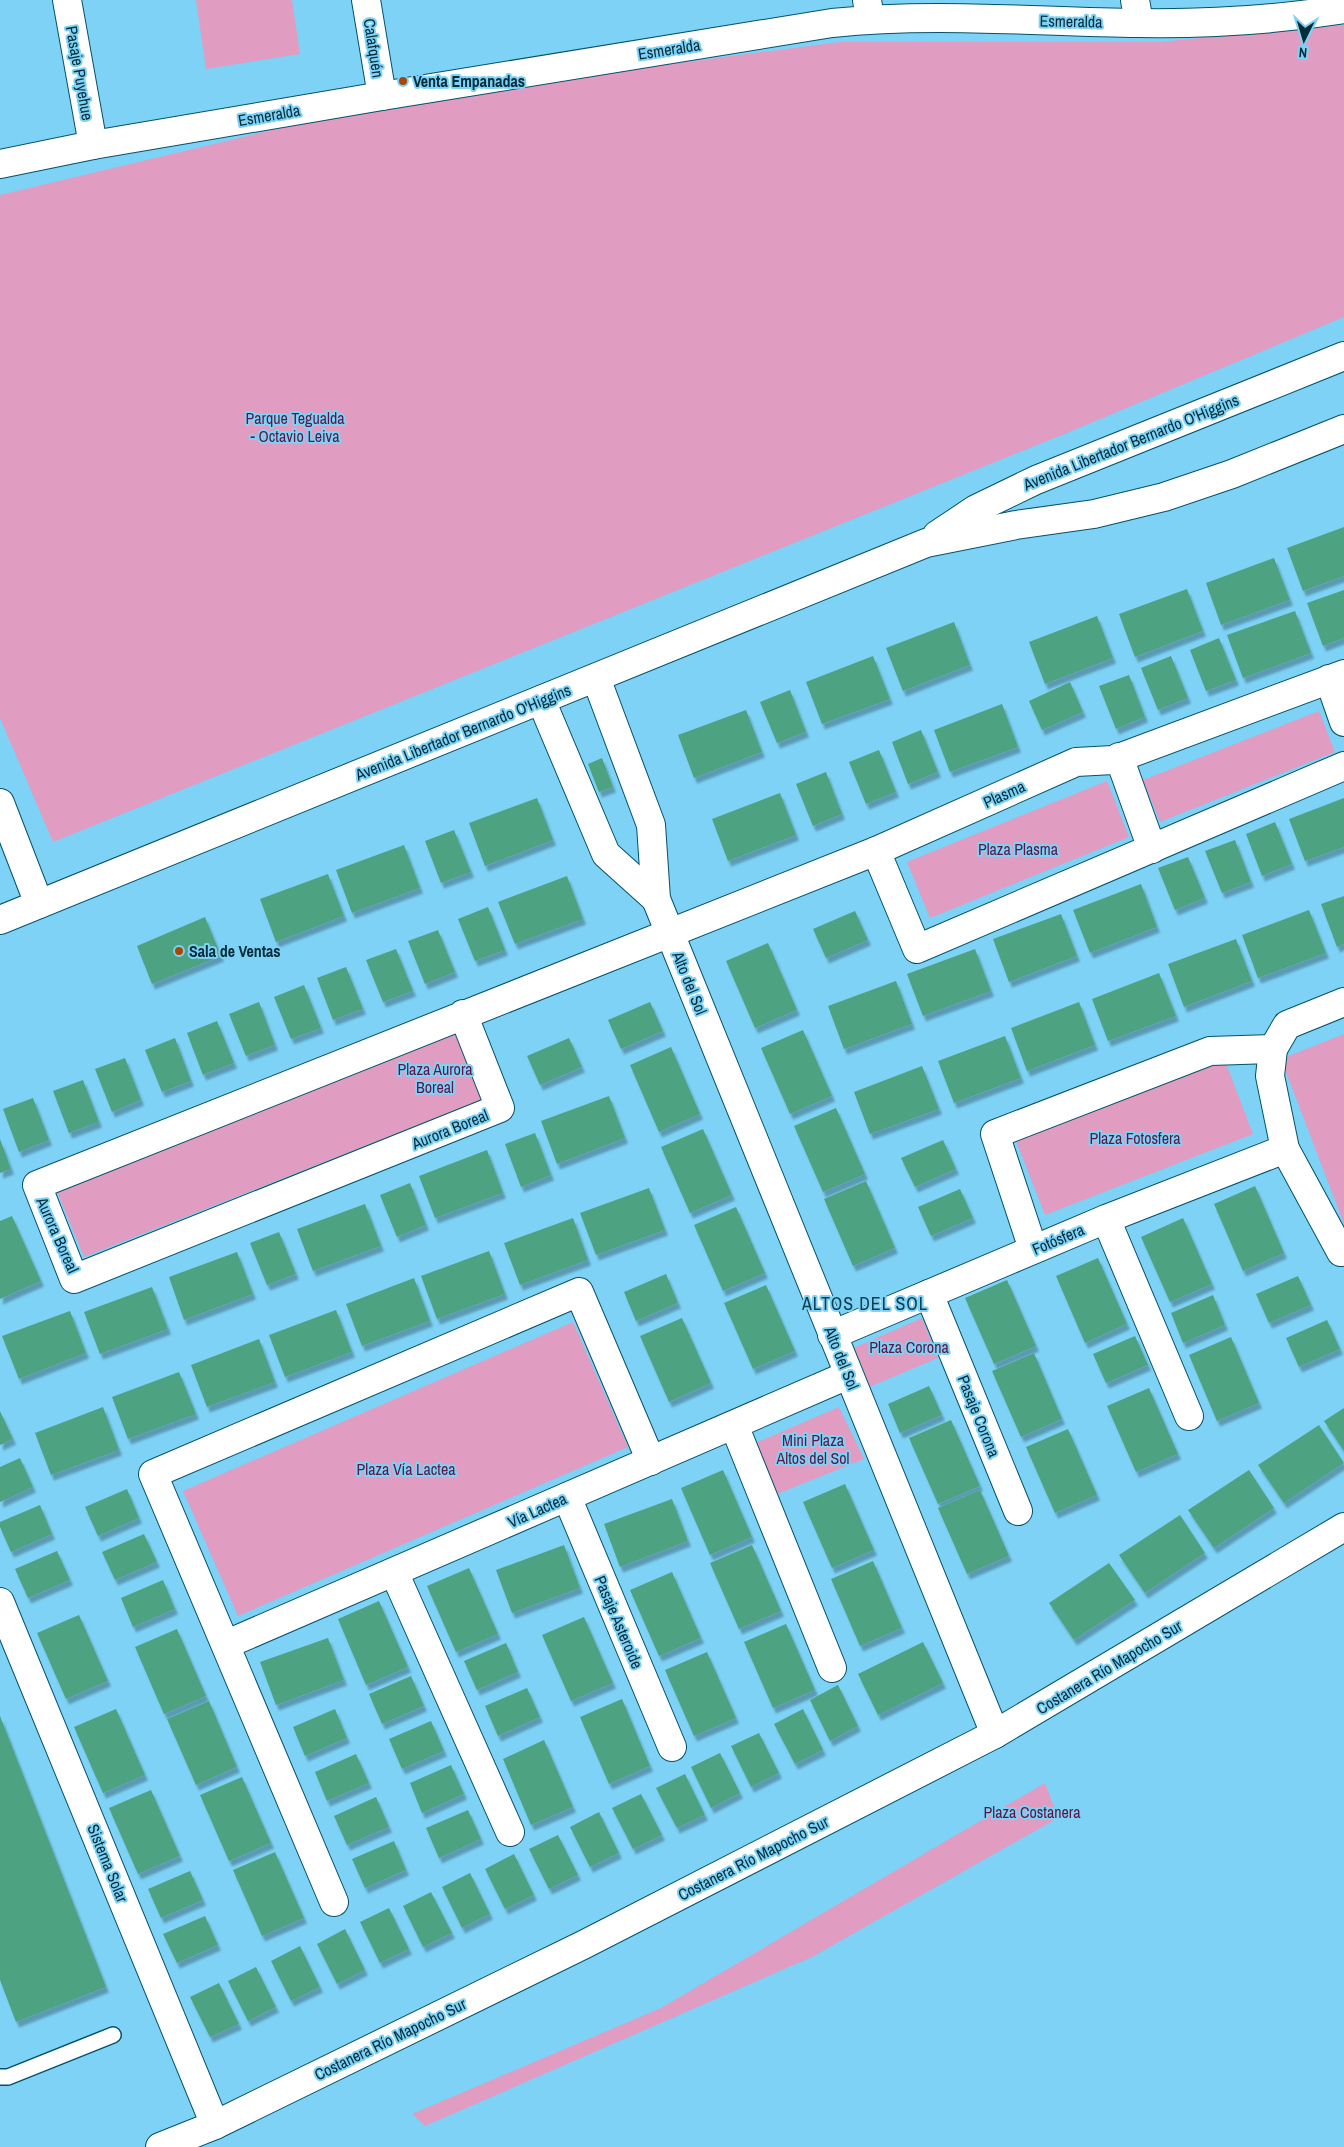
<svg xmlns="http://www.w3.org/2000/svg" width="1344" height="2147" viewBox="0 0 1344 2147" font-family="'Archivo Narrow',sans-serif">
  <style>
    .green { fill: #e19cc1 }
    .building { fill: #4ea282; filter: url(#shadow) }
    .lines { fill: none; stroke-linecap: round; stroke-linejoin: round }
    .service-casing { stroke: #04526a; stroke-width: 18 }
    .minor-casing { stroke: #04526a; stroke-width: 30 }
    .tertiary-casing { stroke: #04526a; stroke-width: 30 }
    .primary-casing { stroke: #04526a; stroke-width: 30 }
    .service { stroke: #fff; stroke-width: 15 }
    .minor { stroke: #fff; stroke-width: 28 }
    .tertiary { stroke: #fff; stroke-width: 28 }
    .primary { stroke: #fff; stroke-width: 28 }
    .poi-dot { fill: #a84703; stroke: #7dd2f5; stroke-width: 2 }
    .labels { text-anchor: middle; stroke-width: 4; stroke-linejoin: round; paint-order: stroke }
    .street-label { font-size: 16px; fill: #052c39; stroke: #7dd2f5 }
    .poi-label { font-size: 16px; font-weight: bold; fill: #052c39; stroke: #7dd2f5; text-anchor: start }
    .park-label { font-size: 16px; fill: #601444; stroke: #7dd2f5 }
    .neighbourhood-label { font-size: 18px; letter-spacing: 1px; fill: #0d3e4e; stroke: #7dd2f5 }
  </style>
  <defs>
    <filter id="shadow"><feDropShadow dx="3" dy="5.5" stdDeviation="1" flood-color="#0004"/></filter>
  </defs>
  <rect width="100%" height="100%" fill="#7dd2f5"/>
  <g class="green">
    <path d="M196,0H292L300,54L206,69Z"/>
    <path d="M1344,25V317L1062,435L53,842L0,718V195L398,100L839,42H1158Z"/>
    <path d="M1319,711L1335,752L1160,822L1143,780Z"/>
    <path d="M1107,781L1129,837L930,918L907,862Z"/>
    <path d="M456,1030L484,1099L84,1257L56,1189Z"/>
    <path d="M1344,1034V1224L1281,1059Z"/>
    <path d="M1225,1061L1253,1134L1045,1215L1016,1141Z"/>
    <path d="M922,1318L938,1358L867,1388L851,1349Z"/>
    <path d="M573,1322L628,1447L238,1616L183,1491Z"/>
    <path d="M839,1407L864,1459L777,1494L753,1444Z"/>
    <path d="M1045,1783L1058,1818L812,1957L425,2126L412,2114L661,2008Z"/>
  </g>
  <g class="building">
    <path d="M1344,527V576L1303,591L1287,548Z"/>
    <path d="M1274,558L1290,600L1221,625L1206,583Z"/>
    <path d="M1187,589L1203,631L1135,657L1119,614Z"/>
    <path d="M1344,590V638L1323,646L1307,603Z"/>
    <path d="M1295,611L1311,653L1243,678L1227,635Z"/>
    <path d="M1097,616L1113,658L1045,684L1029,642Z"/>
    <path d="M954,622L970,665L903,691L886,648Z"/>
    <path d="M1219,638L1236,680L1206,691L1190,650Z"/>
    <path d="M873,656L890,699L822,724L806,682Z"/>
    <path d="M1171,656L1188,698L1158,710L1141,668Z"/>
    <path d="M1129,675L1145,717L1116,729L1099,686Z"/>
    <path d="M1070,682L1083,712L1042,730L1029,701Z"/>
    <path d="M790,690L806,732L777,743L760,702Z"/>
    <path d="M1002,704L1018,747L950,772L934,730Z"/>
    <path d="M746,710L762,752L694,778L678,735Z"/>
    <path d="M921,730L938,772L908,784L892,742Z"/>
    <path d="M879,750L896,792L866,804L849,762Z"/>
    <path d="M602,758L613,787L599,792L588,764Z"/>
    <path d="M826,772L842,814L813,826L796,784Z"/>
    <path d="M780,793L796,835L728,861L712,819Z"/>
    <path d="M537,798L553,840L485,866L469,823Z"/>
    <path d="M1344,798V847L1305,861L1289,819Z"/>
    <path d="M1275,822L1292,864L1262,876L1246,834Z"/>
    <path d="M454,830L471,872L441,883L425,841Z"/>
    <path d="M1235,840L1251,882L1222,893L1205,851Z"/>
    <path d="M404,845L420,888L352,913L336,870Z"/>
    <path d="M1188,857L1205,898L1175,910L1158,868Z"/>
    <path d="M328,874L344,916L276,942L260,899Z"/>
    <path d="M567,876L583,919L515,944L498,902Z"/>
    <path d="M1141,884L1157,927L1090,953L1073,910Z"/>
    <path d="M1344,896V944L1337,947L1321,904Z"/>
    <path d="M488,907L505,950L475,961L458,919Z"/>
    <path d="M1309,910L1326,953L1258,978L1242,935Z"/>
    <path d="M855,911L868,940L826,958L813,929Z"/>
    <path d="M1061,914L1077,956L1009,982L993,939Z"/>
    <path d="M205,917L221,956L152,984L137,946Z"/>
    <path d="M438,930L455,972L425,984L408,941Z"/>
    <path d="M1236,939L1252,981L1184,1007L1168,964Z"/>
    <path d="M768,943L797,1010L755,1028L726,961Z"/>
    <path d="M396,949L413,991L383,1002L366,960Z"/>
    <path d="M975,949L991,991L923,1016L907,974Z"/>
    <path d="M346,967L363,1009L333,1020L317,978Z"/>
    <path d="M1159,973L1176,1016L1108,1041L1092,999Z"/>
    <path d="M896,981L912,1024L844,1049L828,1006Z"/>
    <path d="M304,985L321,1028L291,1039L274,997Z"/>
    <path d="M259,1002L275,1045L246,1056L229,1014Z"/>
    <path d="M650,1002L663,1031L621,1049L608,1020Z"/>
    <path d="M1079,1002L1095,1045L1027,1071L1011,1028Z"/>
    <path d="M217,1021L234,1063L203,1075L187,1033Z"/>
    <path d="M803,1030L832,1096L790,1114L761,1048Z"/>
    <path d="M1005,1036L1021,1078L954,1103L938,1061Z"/>
    <path d="M175,1038L191,1081L162,1092L145,1050Z"/>
    <path d="M569,1038L582,1067L540,1085L527,1056Z"/>
    <path d="M671,1047L700,1114L659,1132L630,1065Z"/>
    <path d="M125,1058L141,1100L112,1112L95,1069Z"/>
    <path d="M922,1066L939,1109L870,1134L854,1092Z"/>
    <path d="M83,1080L99,1122L69,1133L53,1091Z"/>
    <path d="M609,1096L625,1138L557,1164L541,1121Z"/>
    <path d="M33,1098L49,1140L19,1152L3,1109Z"/>
    <path d="M836,1108L865,1174L823,1192L794,1126Z"/>
    <path d="M703,1129L732,1195L690,1213L661,1147Z"/>
    <path d="M535,1133L551,1175L521,1187L505,1144Z"/>
    <path d="M0,1139L11,1169L0,1173Z"/>
    <path d="M943,1140L956,1169L915,1187L901,1158Z"/>
    <path d="M487,1150L503,1193L435,1218L419,1176Z"/>
    <path d="M866,1181L895,1248L853,1266L824,1199Z"/>
    <path d="M410,1183L426,1225L397,1237L380,1195Z"/>
    <path d="M1255,1186L1284,1253L1243,1271L1214,1204Z"/>
    <path d="M649,1188L665,1230L596,1255L580,1213Z"/>
    <path d="M960,1189L973,1218L931,1236L918,1207Z"/>
    <path d="M365,1204L381,1246L313,1271L297,1229Z"/>
    <path d="M736,1207L765,1273L723,1291L694,1225Z"/>
    <path d="M12,1216L41,1281L0,1299V1221Z"/>
    <path d="M573,1218L588,1260L520,1285L504,1243Z"/>
    <path d="M1183,1218L1212,1284L1170,1302L1141,1237Z"/>
    <path d="M279,1232L296,1274L267,1285L250,1243Z"/>
    <path d="M489,1251L505,1294L437,1319L421,1276Z"/>
    <path d="M237,1252L253,1294L184,1320L169,1277Z"/>
    <path d="M1098,1258L1127,1324L1085,1343L1056,1276Z"/>
    <path d="M666,1274L678,1303L636,1321L624,1292Z"/>
    <path d="M1298,1276L1311,1305L1269,1323L1256,1294Z"/>
    <path d="M414,1278L430,1321L362,1346L346,1304Z"/>
    <path d="M1007,1280L1036,1346L994,1364L965,1298Z"/>
    <path d="M766,1285L795,1351L753,1369L724,1303Z"/>
    <path d="M152,1287L168,1329L100,1354L84,1312Z"/>
    <path d="M1213,1295L1225,1325L1183,1343L1171,1313Z"/>
    <path d="M336,1310L352,1352L285,1377L269,1335Z"/>
    <path d="M70,1311L86,1353L19,1379L2,1336Z"/>
    <path d="M682,1318L711,1383L669,1402L640,1336Z"/>
    <path d="M1327,1320L1340,1349L1299,1367L1286,1338Z"/>
    <path d="M1135,1336L1148,1365L1106,1383L1093,1354Z"/>
    <path d="M1231,1337L1259,1403L1217,1421L1189,1355Z"/>
    <path d="M259,1339L275,1382L207,1407L191,1365Z"/>
    <path d="M1034,1353L1062,1419L1021,1437L992,1371Z"/>
    <path d="M179,1372L196,1414L128,1439L112,1397Z"/>
    <path d="M929,1386L942,1415L900,1433L888,1404Z"/>
    <path d="M1149,1388L1178,1454L1136,1472L1107,1406Z"/>
    <path d="M103,1407L119,1450L51,1475L35,1433Z"/>
    <path d="M1344,1408V1451L1324,1421Z"/>
    <path d="M0,1411L13,1439L0,1445Z"/>
    <path d="M951,1420L980,1486L938,1504L909,1438Z"/>
    <path d="M1319,1425L1344,1463L1284,1503L1258,1465Z"/>
    <path d="M1068,1429L1097,1495L1055,1513L1026,1447Z"/>
    <path d="M20,1458L33,1487L0,1502V1467Z"/>
    <path d="M723,1470L752,1537L710,1555L681,1488Z"/>
    <path d="M1249,1470L1274,1508L1214,1548L1188,1510Z"/>
    <path d="M845,1484L874,1550L832,1568L803,1502Z"/>
    <path d="M127,1489L139,1518L98,1536L85,1507Z"/>
    <path d="M980,1490L1009,1556L967,1574L938,1508Z"/>
    <path d="M672,1499L688,1541L620,1567L604,1524Z"/>
    <path d="M40,1505L52,1534L11,1552L0,1527V1522Z"/>
    <path d="M1180,1515L1205,1553L1145,1593L1119,1555Z"/>
    <path d="M144,1534L157,1562L115,1580L102,1552Z"/>
    <path d="M564,1545L580,1588L512,1613L496,1570Z"/>
    <path d="M752,1545L781,1611L739,1629L710,1563Z"/>
    <path d="M57,1551L70,1580L28,1598L15,1569Z"/>
    <path d="M873,1561L902,1628L860,1646L831,1579Z"/>
    <path d="M1109,1563L1135,1600L1074,1640L1049,1603Z"/>
    <path d="M469,1568L498,1634L456,1652L427,1586Z"/>
    <path d="M672,1572L701,1638L659,1656L630,1590Z"/>
    <path d="M163,1580L175,1609L133,1627L121,1598Z"/>
    <path d="M379,1601L408,1667L366,1685L338,1619Z"/>
    <path d="M79,1615L108,1681L66,1699L37,1633Z"/>
    <path d="M584,1617L613,1683L571,1701L542,1635Z"/>
    <path d="M786,1624L815,1690L773,1708L744,1642Z"/>
    <path d="M177,1629L206,1696L164,1714L135,1647Z"/>
    <path d="M328,1638L344,1680L276,1705L260,1662Z"/>
    <path d="M923,1642L943,1683L878,1715L858,1674Z"/>
    <path d="M506,1643L518,1672L477,1690L464,1661Z"/>
    <path d="M707,1652L736,1718L694,1736L665,1670Z"/>
    <path d="M411,1676L424,1706L382,1724L369,1694Z"/>
    <path d="M838,1685L858,1726L830,1741L810,1700Z"/>
    <path d="M527,1688L540,1717L498,1736L485,1706Z"/>
    <path d="M622,1699L650,1766L609,1784L580,1717Z"/>
    <path d="M209,1701L237,1767L196,1785L167,1719Z"/>
    <path d="M116,1709L145,1775L103,1793L74,1727Z"/>
    <path d="M335,1709L347,1738L305,1756L293,1727Z"/>
    <path d="M803,1709L823,1750L795,1764L774,1724Z"/>
    <path d="M0,1716L106,1987L16,2022L0,1980Z"/>
    <path d="M431,1721L444,1751L402,1769L389,1739Z"/>
    <path d="M759,1733L779,1773L751,1787L731,1746Z"/>
    <path d="M544,1740L573,1807L531,1825L503,1759Z"/>
    <path d="M720,1753L740,1793L711,1808L691,1767Z"/>
    <path d="M356,1754L369,1783L327,1801L315,1772Z"/>
    <path d="M451,1765L464,1794L422,1813L410,1783Z"/>
    <path d="M685,1774L705,1815L677,1828L656,1788Z"/>
    <path d="M242,1777L271,1843L229,1861L200,1795Z"/>
    <path d="M151,1790L180,1856L138,1874L109,1808Z"/>
    <path d="M641,1794L662,1835L633,1849L612,1808Z"/>
    <path d="M376,1797L389,1827L347,1845L334,1816Z"/>
    <path d="M468,1810L481,1839L439,1858L426,1828Z"/>
    <path d="M599,1812L619,1853L590,1867L570,1827Z"/>
    <path d="M558,1835L578,1875L549,1889L529,1849Z"/>
    <path d="M394,1841L406,1870L365,1888L352,1859Z"/>
    <path d="M275,1852L304,1918L262,1936L233,1870Z"/>
    <path d="M514,1854L534,1895L505,1909L485,1869Z"/>
    <path d="M190,1871L203,1900L161,1918L148,1889Z"/>
    <path d="M470,1873L490,1914L462,1928L442,1887Z"/>
    <path d="M431,1892L452,1933L423,1947L403,1906Z"/>
    <path d="M389,1908L409,1949L380,1963L360,1922Z"/>
    <path d="M205,1916L218,1945L177,1963L163,1934Z"/>
    <path d="M345,1929L365,1970L337,1984L317,1944Z"/>
    <path d="M300,1946L320,1987L291,2001L271,1961Z"/>
    <path d="M256,1967L276,2007L248,2021L228,1981Z"/>
    <path d="M219,1983L239,2024L210,2037L190,1997Z"/>
  </g>
  <g class="lines">
    <defs>
      <path id="service" d="M0,2077H8L113,2035"/>
      <g id="minor">
        <path d="M67,0L93,145"/>
        <path d="M366,0L382,96"/>
        <path d="M867,0L870,19"/>
        <path d="M1135,0L1139,23"/>
        <path d="M596,678L651,825L656,899L995,1734"/>
        <path d="M1329,679L1344,722"/>
        <path d="M541,700L606,854L656,899"/>
        <path d="M1119,757L1152,849"/>
        <path d="M0,803L39,904"/>
        <path d="M876,851L917,949L1344,766"/>
        <path d="M1344,1002L1287,1025L1273,1049L1270,1076L1285,1149L1341,1252L1344,1250"/>
        <path d="M463,1014L500,1108L74,1279L37,1185L876,851L1076,762L1113,760L1344,674"/>
        <path d="M1106,1219L1189,1416"/>
        <path d="M1033,1249L995,1134L1210,1051L1273,1049"/>
        <path d="M929,1294L1018,1511"/>
        <path d="M832,1335L1106,1219L1285,1149"/>
        <path d="M734,1425L832,1668"/>
        <path d="M567,1497L672,1747"/>
        <path d="M394,1572L510,1832"/>
        <path d="M0,1602L215,2125"/>
        <path d="M227,1644L848,1375"/>
        <path d="M334,1902L153,1474L579,1292L651,1461"/>
        <path d="M160,2147L215,2125L583,1945L995,1734L1344,1527"/>
      </g>
      <path id="tertiary" d="M0,164L93,145L382,96L832,23C934,12 1037,22 1139,23C1208,24 1276,20 1344,9"/>
      <g id="primary">
        <path d="M937,535L976,509L1036,480L1344,356"/>
        <path d="M0,920L926,543L1016,525L1094,514L1164,497L1232,474L1344,429"/>
      </g>
    </defs>
    <use href="#service" class="service-casing"/>
    <use href="#minor" class="minor-casing"/>
    <use href="#tertiary" class="tertiary-casing"/>
    <use href="#primary" class="primary-casing"/>
    <use href="#service" class="service"/>
    <use href="#minor" class="minor"/>
    <use href="#tertiary" class="tertiary"/>
    <use href="#primary" class="primary"/>
  </g>
  <g class="poi-dot">
    <circle cx="403" cy="81" r="5"/>
    <circle cx="179" cy="951" r="5"/>
  </g>
  <g class="labels">
    <g class="street-label">
      <text transform="translate(1071 21) rotate(1)" y="6">Esmeralda</text>
      <text transform="translate(374 48) rotate(81)" y="6">Calafquén</text>
      <text transform="translate(669 49) rotate(-9)" y="6">Esmeralda</text>
      <text transform="translate(80 73) rotate(80)" y="6">Pasaje Puyehue</text>
      <text transform="translate(269 115) rotate(-10)" y="6">Esmeralda</text>
      <text transform="translate(1131 442) rotate(-22)" y="6">Avenida Libertador Bernardo O'Higgins</text>
      <text transform="translate(463 732) rotate(-22)" y="6">Avenida Libertador Bernardo O'Higgins</text>
      <text transform="translate(1004 794) rotate(-24)" y="6">Plasma</text>
      <text transform="translate(690 983) rotate(68)" y="6">Alto del Sol</text>
      <text transform="translate(450 1129) rotate(-22)" y="6">Aurora Boreal</text>
      <text transform="translate(58 1235) rotate(66)" y="6">Aurora Boreal</text>
      <text transform="translate(1058 1239) rotate(-23)" y="6">Fotósfera</text>
      <text transform="translate(842 1358) rotate(68)" y="6">Alto del Sol</text>
      <text transform="translate(979 1416) rotate(68)" y="6">Pasaje Corona</text>
      <text transform="translate(537 1510) rotate(-24)" y="6">Vía Lactea</text>
      <text transform="translate(619 1622) rotate(67)" y="6">Pasaje Asteroide</text>
      <text transform="translate(1109 1667) rotate(-31)" y="6">Costanera Río Mapocho Sur</text>
      <text transform="translate(753 1858) rotate(-27)" y="6">Costanera Río Mapocho Sur</text>
      <text transform="translate(108 1863) rotate(68)" y="6">Sistema Solar</text>
      <text transform="translate(390 2039) rotate(-26)" y="6">Costanera Río Mapocho Sur</text>
    </g>
    <g class="poi-label">
      <text x="413" y="87">Venta Empanadas</text>
      <text x="189" y="957">Sala de Ventas</text>
    </g>
    <g class="park-label">
      <text x="295" y="424">Parque Tegualda<tspan x="295" dy="18">- Octavio Leiva</tspan></text>
      <text x="1018" y="855">Plaza Plasma</text>
      <text x="435" y="1075">Plaza Aurora<tspan x="435" dy="18">Boreal</tspan></text>
      <text x="1135" y="1144">Plaza Fotosfera</text>
      <text x="909" y="1353">Plaza Corona</text>
      <text x="813" y="1446">Mini Plaza<tspan x="813" dy="18">Altos del Sol</tspan></text>
      <text x="406" y="1475">Plaza Vía Lactea</text>
      <text x="1032" y="1818">Plaza Costanera</text>
    </g>
    <g class="neighbourhood-label">
      <text x="865" y="1310">ALTOS DEL SOL</text>
    </g>
  </g>
  <g transform="translate(1304 40) rotate(185)" stroke="#7dd2f5" stroke-width="4" paint-order="stroke">
  <path d="M0-4L9 19L0 12L-9 19Z" fill="#052c39"/>
  <text y="-8" font-size="14" font-weight="bold" text-anchor="middle" fill="#052c39">N</text>
  </g>
</svg>
